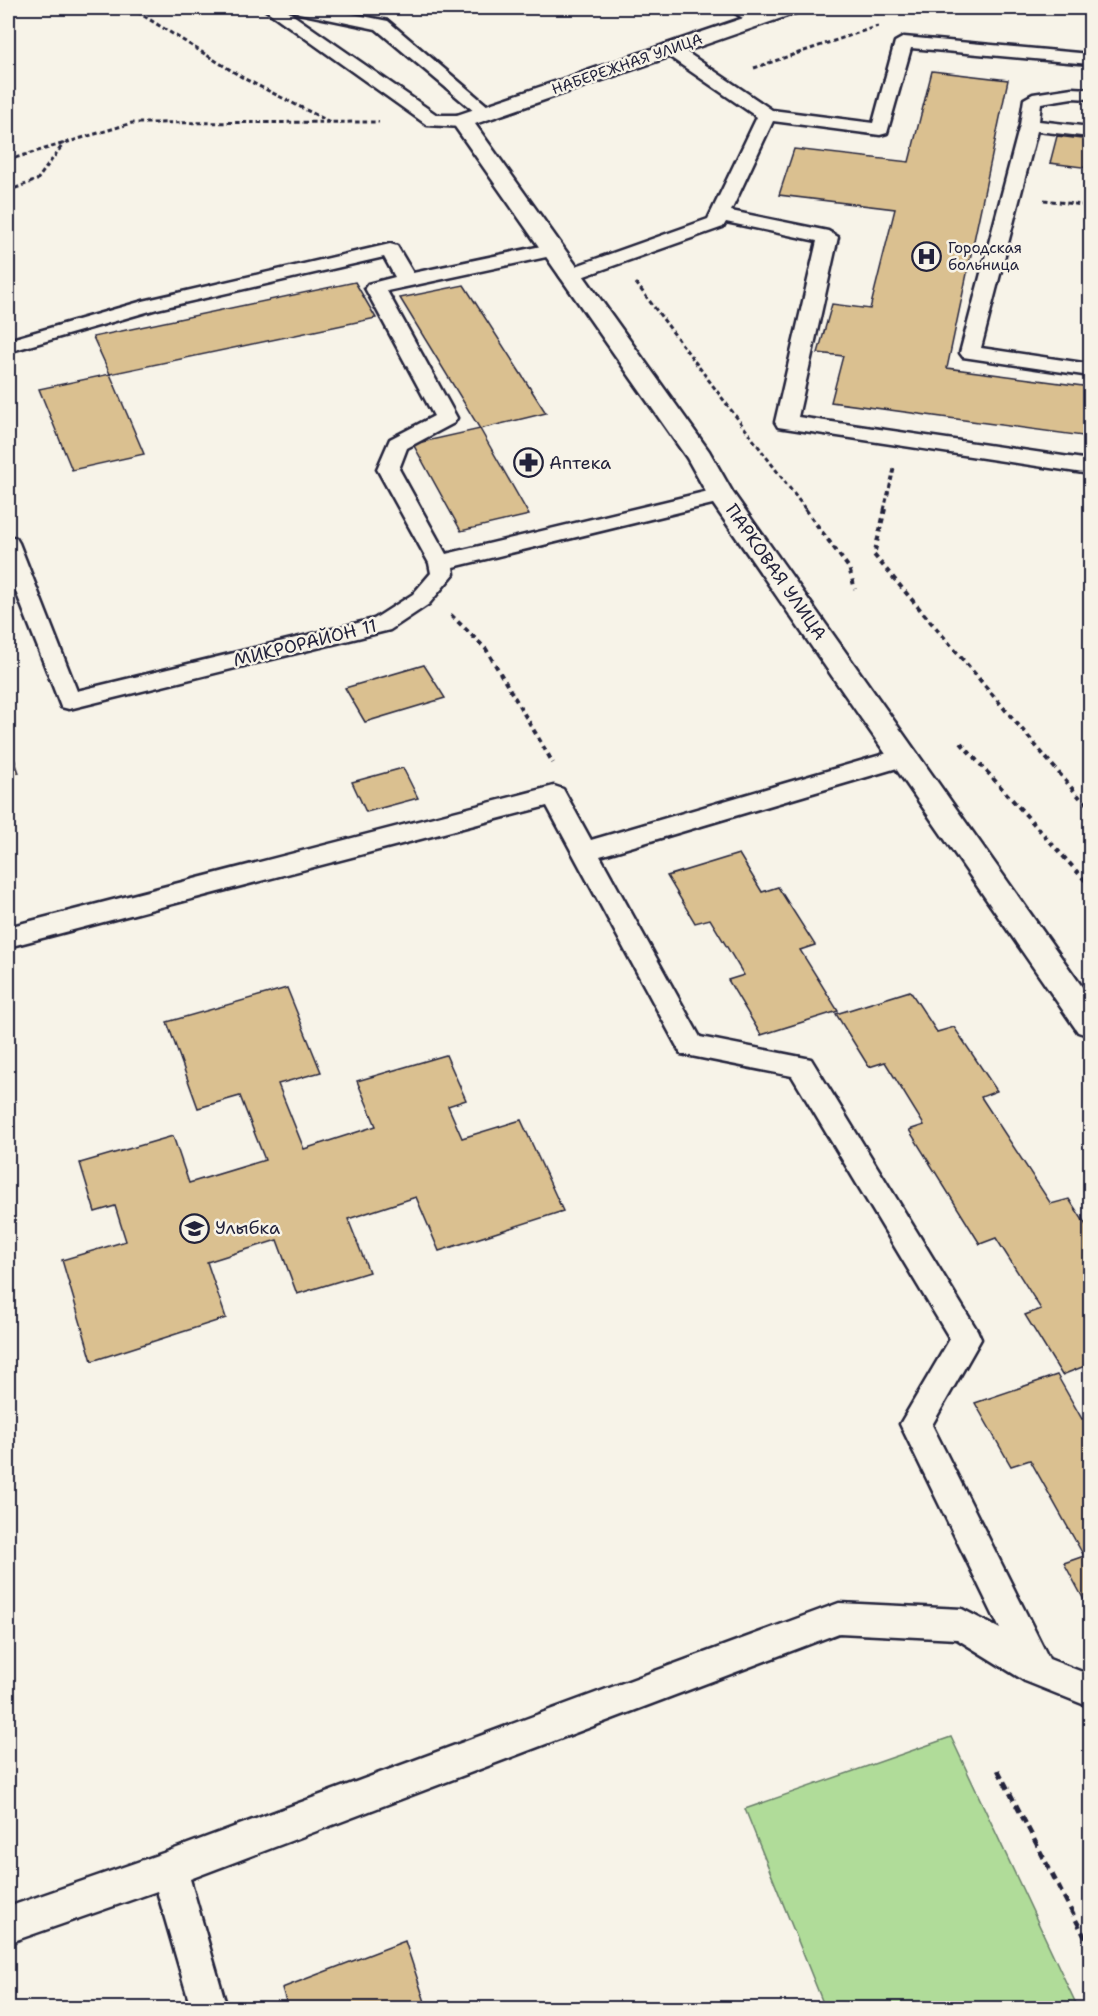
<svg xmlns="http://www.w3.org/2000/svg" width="1098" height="2016" viewBox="0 0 1098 2016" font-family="'Shantell Sans',sans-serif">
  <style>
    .green { fill: #b0dc99; stroke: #697f6a; stroke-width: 1.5 }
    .building { fill: #dac090; stroke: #22223b; stroke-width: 1.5 }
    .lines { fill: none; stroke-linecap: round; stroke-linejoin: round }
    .lane-casing { stroke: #22223b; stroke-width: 5 }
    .street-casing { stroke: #22223b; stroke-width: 5 }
    .path-far2 { stroke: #22223b; stroke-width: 3; stroke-dasharray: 4.5 3; stroke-linecap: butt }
    .path-far1 { stroke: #22223b; stroke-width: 4; stroke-dasharray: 5 4.5; stroke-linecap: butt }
    .path { stroke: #22223b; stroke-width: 4.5; stroke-dasharray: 8 5; stroke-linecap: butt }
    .lane { fill: #f7f3e8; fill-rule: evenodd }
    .street { fill: #f7f3e8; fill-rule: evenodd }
    .labels { text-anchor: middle; stroke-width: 5; stroke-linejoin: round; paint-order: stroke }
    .far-street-label { font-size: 15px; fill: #22223b; stroke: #f7f3e8 }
    .far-poi-label { font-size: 15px; fill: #22223b; stroke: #f7f3e8; text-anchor: start }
    .poi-label { font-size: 18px; fill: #22223b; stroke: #f7f3e8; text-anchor: start }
    .street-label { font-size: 18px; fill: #22223b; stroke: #f7f3e8 }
  </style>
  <rect width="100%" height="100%" fill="#f7f3e8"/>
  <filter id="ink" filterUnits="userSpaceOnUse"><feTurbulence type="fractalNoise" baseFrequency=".0167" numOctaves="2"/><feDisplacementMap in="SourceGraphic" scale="12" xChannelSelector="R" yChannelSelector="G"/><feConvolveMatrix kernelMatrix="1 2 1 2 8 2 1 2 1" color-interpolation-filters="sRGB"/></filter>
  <g filter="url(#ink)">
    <path class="green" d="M951,1737L1078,2008H825L745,1809Z"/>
    <g class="building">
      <path d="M932,71L1008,80L947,368L1090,387V437L831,402L843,356L818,353L832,304L870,309L895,209L779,195L794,149L909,162Z"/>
      <path d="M1057,136L1090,140V168L1050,163Z"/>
      <path d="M355,282L376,318L110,374L93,337Z"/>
      <path d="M464,285L546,413L480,429L400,298Z"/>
      <path d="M110,374L144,454L72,470L39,389Z"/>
      <path d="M480,429L529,515L461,531L413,444Z"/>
      <path d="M424,665L445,698L365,722L345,688Z"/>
      <path d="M8,740L19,773L8,775Z"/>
      <path d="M403,768L418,798L366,812L352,782Z"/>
      <path d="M739,854L762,892L778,887L815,945L800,950L838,1011L761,1035L728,980L744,975L710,919L695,923L667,876Z"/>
      <path d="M287,988L321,1072L278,1084L304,1149L376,1126L357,1081L446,1055L466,1100L448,1106L462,1138L521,1120L563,1211L439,1251L416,1197L348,1219L369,1272L297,1294L277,1240L207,1262L226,1318L92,1361L62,1260L126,1241L115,1206L95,1212L80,1163L173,1136L189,1183L265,1160L240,1096L198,1108L167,1022Z"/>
      <path d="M910,991L937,1032L954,1027L997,1091L981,1097L1051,1204L1069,1199L1090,1231V1364L1062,1375L1025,1315L1041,1309L996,1238L980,1244L909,1130L924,1125L885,1062L869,1067L836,1014Z"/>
      <path d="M1057,1375L1082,1419L1090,1416V1611L1064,1563L1084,1556L1030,1460L1011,1466L975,1403Z"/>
      <path d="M405,1941L427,2008H288L282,1988Z"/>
    </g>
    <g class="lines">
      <defs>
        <g id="lane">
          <path d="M263,8H283L437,115H462L471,121L462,127L427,125Z"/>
          <path d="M290,8H322L388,21L496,113L487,118L481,117L376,29L299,13Z"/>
          <path d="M727,8H748L766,19L763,23H751Z"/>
          <path d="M904,37L1090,54V64L911,48L887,133L880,135L773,121L731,211L828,231L838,237L798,417L1090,460V474L778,427L775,422L817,241L726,222L723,227L576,279H562L559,275L562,271L708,219L757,117L664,53L661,49L664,45H676L772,110L873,123L895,42Z"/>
          <path d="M1072,88L1090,89V99L1072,98L1041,103L1039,121L1090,127V137L1037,131L981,348L1090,364V376L963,357L960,353L1020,125L1024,99L1033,94Z"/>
          <path d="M390,244L397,246L413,273L551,244L561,250L551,256L387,291L457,418L454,423L407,448L399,469L446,554L721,488L729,490L732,495L729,500L453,567L454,574L429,604L390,630L69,709L61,707L8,571V536L16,538L19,543L77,691L374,619L413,594L431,573L429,563L377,469L390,439L434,416L365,288L368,284L395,277L384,257L157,309L8,352V340L143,301Z"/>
          <path d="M905,748L914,751L917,757L914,763L600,856L700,1037L811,1059L977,1330L981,1339L932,1425L1049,1659L1090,1675V1707L1025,1681L957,1639L839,1633L190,1879L227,2008H191L157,1891L8,1943V1907L169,1851L839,1603L962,1609L1000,1629L900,1424L950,1339L792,1076L681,1054L547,806L8,947V927L554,786L563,789L591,840Z"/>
        </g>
        <path id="street" d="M773,8H803L799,12L475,124L709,451L733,493L1090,998V1036L1078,1032L711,501L687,458L451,121L454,116Z"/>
      </defs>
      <use href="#lane" class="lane-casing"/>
      <use href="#street" class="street-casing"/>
      <g class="path-far2">
        <path d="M131,8L245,79L328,121"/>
        <path d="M206,8L238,11"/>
        <path d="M919,12L933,8"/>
        <path d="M754,68L878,26"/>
        <path d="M8,160L132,123L379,122"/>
        <path d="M8,191L37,180L64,143"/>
        <path d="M1044,200L1090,206"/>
        <path d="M636,283L806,510"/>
        <path d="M884,510L894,469"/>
      </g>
      <g class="path-far1">
        <path d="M805,509L849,568L855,589"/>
        <path d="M885,509L874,555L1081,799L1090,805"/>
        <path d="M451,615L486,649L553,763"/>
        <path d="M961,743L1090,886"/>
      </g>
      <path class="path" d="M998,1770L1090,1947"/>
      <use href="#lane" class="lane"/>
      <use href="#street" class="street"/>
    </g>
  </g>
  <defs>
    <symbol id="hospital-ring" viewBox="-11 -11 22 22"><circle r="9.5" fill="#f7f3e8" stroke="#22223b" stroke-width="1.5"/><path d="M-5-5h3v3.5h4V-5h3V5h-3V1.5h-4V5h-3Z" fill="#22223b"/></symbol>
    <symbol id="pharmacy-ring" viewBox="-11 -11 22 22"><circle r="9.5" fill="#f7f3e8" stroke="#22223b" stroke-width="1.5"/><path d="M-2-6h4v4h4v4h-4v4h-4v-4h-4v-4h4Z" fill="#22223b"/></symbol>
    <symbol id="school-ring" viewBox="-11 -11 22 22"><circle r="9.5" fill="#f7f3e8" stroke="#22223b" stroke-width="1.5"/><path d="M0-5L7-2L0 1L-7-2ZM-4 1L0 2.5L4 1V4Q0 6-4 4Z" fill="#22223b"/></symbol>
  </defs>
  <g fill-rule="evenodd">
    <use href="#hospital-ring" x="910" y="240" width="33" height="33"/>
    <use href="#pharmacy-ring" x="512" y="446" width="33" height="33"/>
    <use href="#school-ring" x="178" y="1212" width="33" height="33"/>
  </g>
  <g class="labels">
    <g class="far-street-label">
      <text transform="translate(627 64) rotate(-19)" y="5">НАБЕРЕЖНАЯ УЛИЦА</text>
    </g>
    <g class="far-poi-label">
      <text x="948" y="253">Городская<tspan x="948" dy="17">больница</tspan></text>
    </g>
    <g class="poi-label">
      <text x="549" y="469">Аптека</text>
      <text x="215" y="1234">Улыбка</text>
    </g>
    <g class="street-label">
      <text transform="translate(776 572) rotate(55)" y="6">ПАРКОВАЯ УЛИЦА</text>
      <text transform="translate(305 643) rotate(-14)" y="6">МИКРОРАЙОН 11</text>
    </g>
  </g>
  <rect width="1098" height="2016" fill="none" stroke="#f7f3e8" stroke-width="30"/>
  <rect x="15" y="15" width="1068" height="1986" fill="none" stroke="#22223b" stroke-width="2" filter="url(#ink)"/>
</svg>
